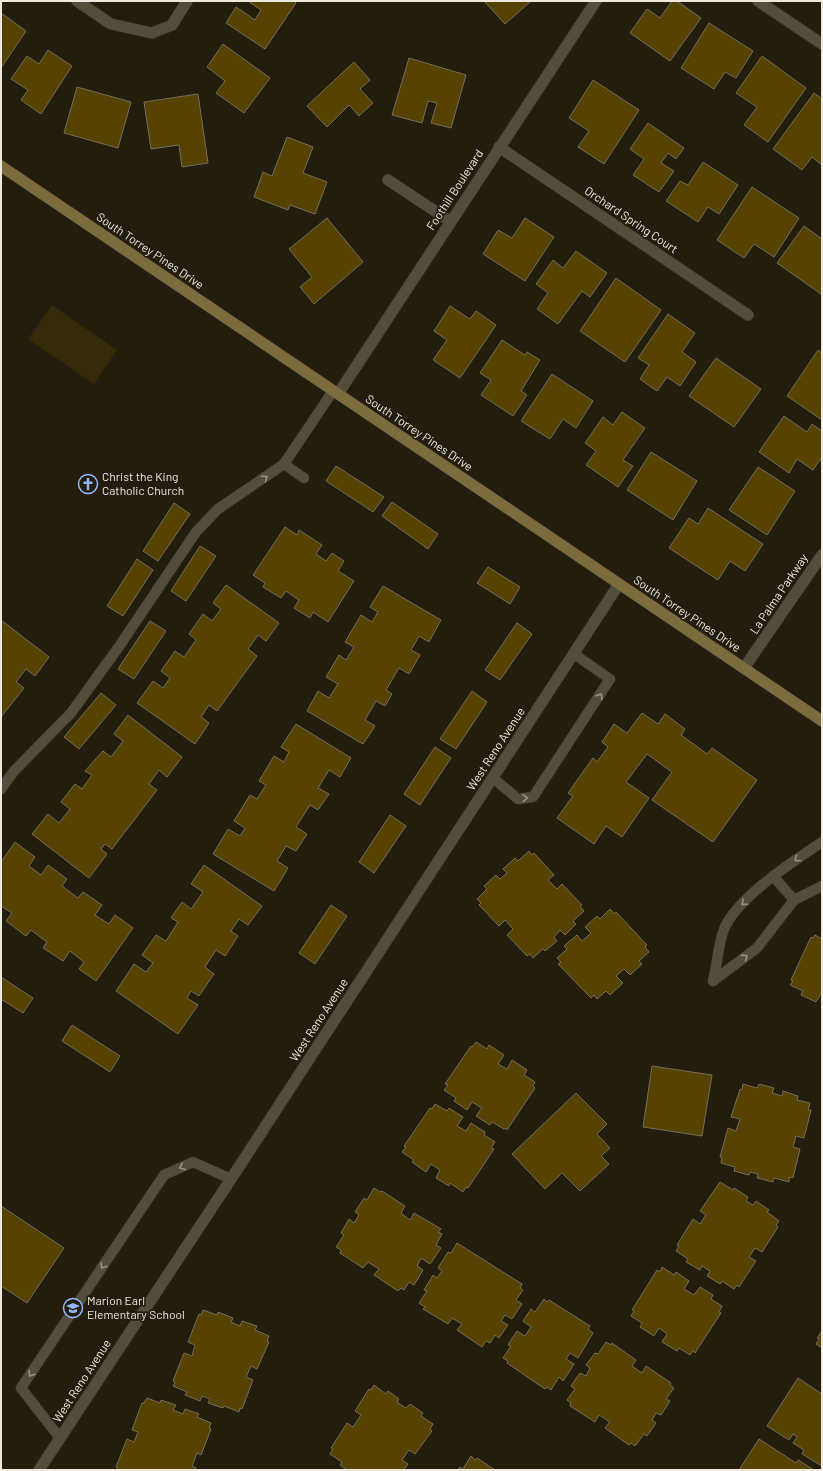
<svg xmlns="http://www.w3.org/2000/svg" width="823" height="1471" viewBox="0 0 823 1471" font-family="Barlow,sans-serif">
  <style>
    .green { fill: #342908 }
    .building { fill: #564201; stroke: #756e5c }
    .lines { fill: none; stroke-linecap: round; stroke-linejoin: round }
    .service-casing { stroke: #3a342d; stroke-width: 11 }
    .minor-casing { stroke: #3a342d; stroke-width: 12 }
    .secondary-casing { stroke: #3a342d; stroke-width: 12 }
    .service { stroke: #534d3c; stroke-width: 10 }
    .minor { stroke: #534d3c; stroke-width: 11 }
    .secondary { stroke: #7c6b3d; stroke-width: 11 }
    .oneway { stroke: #989385 }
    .labels { text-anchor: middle; stroke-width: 3.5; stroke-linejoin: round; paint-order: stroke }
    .street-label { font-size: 12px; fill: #ede9df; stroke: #231d0e }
    .poi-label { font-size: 12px; fill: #ede9df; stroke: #231d0e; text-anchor: start }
  </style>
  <rect width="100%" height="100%" fill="#231d0e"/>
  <path class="green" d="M52,305L117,350L94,384L28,339Z"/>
  <g class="building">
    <path d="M248,1H293L296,3L265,49L226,23L236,7L255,20L261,10Z"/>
    <path d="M484,1H531L505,24Z"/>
    <path d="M672,1H677L701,18L670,61L630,33L647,9L660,18Z"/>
    <path d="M1,13L26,31L1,68Z"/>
    <path d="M709,23L753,51L736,78L725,72L714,89L681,68Z"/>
    <path d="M223,44L270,78L244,113L216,93L225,81L207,67Z"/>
    <path d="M48,50L72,66L41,114L21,100L28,90L11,79L27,56L39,64Z"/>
    <path d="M762,56L806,88L768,142L744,125L757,107L736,93Z"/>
    <path d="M409,58L466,75L451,128L431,123L437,103L428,101L422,123L392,115Z"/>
    <path d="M354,62L370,80L360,89L373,103L359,116L349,105L327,127L307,106Z"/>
    <path d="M593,80L639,110L604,164L578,147L589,131L569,118Z"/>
    <path d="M77,87L131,102L118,148L64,133Z"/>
    <path d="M814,93L822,99V165L812,157L802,170L773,149Z"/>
    <path d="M198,94L208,163L182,167L179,145L151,149L144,102Z"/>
    <path d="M648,123L684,148L676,159L668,153L661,163L674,171L659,192L633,175L644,159L630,149Z"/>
    <path d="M287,137L313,147L303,173L327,182L315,214L290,205L288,210L254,197L263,172L272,176Z"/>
    <path d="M703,162L738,185L719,214L708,207L698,222L666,201L680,181L688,185Z"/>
    <path d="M752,187L799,218L774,257L754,244L744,258L717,240Z"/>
    <path d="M327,218L363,262L314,304L300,287L312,277L289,249Z"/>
    <path d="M525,218L554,237L525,281L483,254L498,230L512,238Z"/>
    <path d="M804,226L822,239V293L821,294L777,263Z"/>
    <path d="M576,251L607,273L590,297L582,291L558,324L537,309L548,293L536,284L553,260L563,268Z"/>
    <path d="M616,278L661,310L625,362L580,331Z"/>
    <path d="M450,306L470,319L476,311L496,325L460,378L433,360L447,340L434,331Z"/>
    <path d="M668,314L695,333L682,352L696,362L680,386L667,377L657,391L640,379L649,365L638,358Z"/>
    <path d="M502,340L525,355L527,352L540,360L521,391L527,395L513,416L481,395L491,380L480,373Z"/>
    <path d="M818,350L822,353V420L787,396Z"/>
    <path d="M716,358L761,389L734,427L689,396Z"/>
    <path d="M552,374L593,401L576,428L563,419L550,439L521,421Z"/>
    <path d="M622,412L645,428L623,460L633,466L618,487L586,465L596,451L585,443L603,417L613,425Z"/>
    <path d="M784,416L807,432L812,424L822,431V457L813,470L797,459L789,473L759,452Z"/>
    <path d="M651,452L697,481L673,520L627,490Z"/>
    <path d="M336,466L384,497L373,512L326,481Z"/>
    <path d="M758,467L795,491L767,535L729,510Z"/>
    <path d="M392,502L438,534L428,549L382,516Z"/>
    <path d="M174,503L190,514L158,561L143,551Z"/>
    <path d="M708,508L763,544L745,571L730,561L718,580L669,548L689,518L698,524Z"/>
    <path d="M285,527L297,535L299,530L322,545L316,554L326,561L332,553L344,561L338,571L354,581L328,622L313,612L310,618L294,608L299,600L286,591L281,598L263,587L265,583L253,575Z"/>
    <path d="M200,546L216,556L186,601L171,591Z"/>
    <path d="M137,559L153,570L123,616L107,606Z"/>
    <path d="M488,567L520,587L510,604L477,583Z"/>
    <path d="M226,585L279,623L266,641L258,635L248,649L257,656L217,711L209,705L201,717L209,723L195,744L137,703L153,681L163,688L170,678L161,671L175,651L184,657L196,640L189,634L203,614L212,621L221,609L213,603Z"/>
    <path d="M383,586L441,620L429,642L419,636L411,650L420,655L409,674L399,668L386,690L392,694L385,706L376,701L365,720L375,726L363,744L307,711L318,691L329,698L338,684L326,677L339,655L346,660L354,647L345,642L361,615L372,622L378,612L370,607Z"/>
    <path d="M1,620L49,657L35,676L26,669L16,682L24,688L1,717Z"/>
    <path d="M150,621L166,631L134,679L118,669Z"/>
    <path d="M517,623L532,634L500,680L485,670Z"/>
    <path d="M472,691L487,702L456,749L440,739Z"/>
    <path d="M101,693L116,705L79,749L64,737Z"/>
    <path d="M642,713L658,724L665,714L685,729L681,735L707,754L712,748L757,780L713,842L652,800L672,772L647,754L626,782L649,798L622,837L606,826L594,844L557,818L573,796L568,793L593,758L597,762L608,747L602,742L614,724L627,733Z"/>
    <path d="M128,715L182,757L167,777L159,770L149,784L157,790L112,849L105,844L101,849L107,854L89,878L32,834L48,814L59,823L70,809L61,802L75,784L82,789L92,775L85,771L103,751L111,757L123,741L114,734Z"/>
    <path d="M296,724L351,758L340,777L329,770L318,788L329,794L318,810L310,805L296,827L307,834L296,851L286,846L277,861L288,868L274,891L213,854L228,829L240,836L245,828L234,821L250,795L257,799L266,785L259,781L274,756L284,762L289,752L281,747Z"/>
    <path d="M435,747L451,758L420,805L404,794Z"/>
    <path d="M390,815L406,826L374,873L359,862Z"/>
    <path d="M15,842L35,857L29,866L41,875L48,865L67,879L62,886L78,898L83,892L102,905L95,915L109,924L115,915L133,928L96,981L79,969L84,962L70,951L63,961L43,948L47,942L31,930L26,936L6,921L12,913L1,906V862Z"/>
    <path d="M529,851L532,855L534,853L554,875L548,880L557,889L562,884L582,905L580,906L584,911L573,921L576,924L565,935L560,930L554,937L557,941L545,951L543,949L533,958L530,954L527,956L507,935L513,929L505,920L499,926L479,905L481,903L477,899L487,889L484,886L496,875L500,879L507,873L503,869L515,858L518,861Z"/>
    <path d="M204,865L262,906L248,925L239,919L231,931L238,936L225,956L216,950L205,967L214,974L199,996L191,991L187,998L198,1005L178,1034L116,991L134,964L146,972L153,963L142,955L156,935L166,941L178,922L171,918L182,902L191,909L203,892L191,884Z"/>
    <path d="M331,905L347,916L315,964L299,953Z"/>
    <path d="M610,909L614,914L616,912L647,945L645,947L649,952L639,961L642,964L630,975L624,969L616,976L623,983L610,995L606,991L597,999L594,995L591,998L558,964L561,962L557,958L567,949L564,946L577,935L582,941L591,933L585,927L597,916L600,919Z"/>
    <path d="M815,935L822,939V994H821L816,1002L801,995L803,991L790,985L793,981L791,980L811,937L813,938Z"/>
    <path d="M1,977L33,998L23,1013L1,999Z"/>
    <path d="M72,1025L120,1056L110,1072L62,1041Z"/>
    <path d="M476,1042L487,1049L489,1045L504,1055L498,1064L507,1069L512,1060L527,1070L524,1075L535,1082L533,1086L535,1088L507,1130L505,1128L504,1129L492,1122L490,1125L476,1116L482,1108L472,1102L467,1110L454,1101L456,1098L444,1090L448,1085L445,1084L471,1046L472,1047Z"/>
    <path d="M652,1066L712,1075L702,1136L643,1127Z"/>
    <path d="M743,1084L757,1088L759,1084L774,1088L772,1093L782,1096L783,1091L798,1096L797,1100L810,1103L808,1110H811L804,1138L796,1136L793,1147L800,1149L793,1178L789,1177V1182L774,1178L773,1182L757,1178L758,1174L750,1172L749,1175L734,1171L735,1167L721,1163L722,1157H720L728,1128L736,1131L740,1119L731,1117L740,1089L742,1090Z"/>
    <path d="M576,1093L607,1124L597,1134L610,1148L601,1156L609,1164L580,1191L562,1173L545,1189L512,1154Z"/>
    <path d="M435,1104L447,1111L449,1108L463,1117L457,1126L466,1131L471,1123L485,1132L484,1135L495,1142L491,1148L494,1149L468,1188L466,1187L463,1192L450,1183L449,1186L436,1178L440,1170L431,1164L426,1172L412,1162L414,1160L402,1152L406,1147L404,1146L430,1108L432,1109Z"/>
    <path d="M720,1182L733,1190L734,1188L748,1197L746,1201L753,1205L756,1201L769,1210L767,1212L779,1221L776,1225L778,1227L762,1252L755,1248L749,1257L756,1261L739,1287L737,1285L734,1289L722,1281L720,1284L707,1276L710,1271L702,1266L700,1270L686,1262L688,1259L676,1251L679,1246L677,1245L693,1219L700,1224L706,1215L700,1211Z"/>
    <path d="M374,1188L380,1192L382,1191L405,1206L401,1213L410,1220L414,1213L441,1229L438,1232L442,1234L436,1245L441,1248L430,1264L421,1258L417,1266L423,1270L414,1285L409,1282L404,1290L401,1288L398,1291L374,1275L379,1269L368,1262L363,1268L340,1253L341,1250L336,1247L344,1235L341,1233L349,1219L354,1223L359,1215L355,1212L364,1198L367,1200Z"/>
    <path d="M1,1206L64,1248L27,1303L1,1286Z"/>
    <path d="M457,1243L522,1284L520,1288L523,1290L516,1300L522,1304L512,1319L505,1315L501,1321L508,1325L499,1338L495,1335L490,1343L486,1341L482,1347L457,1330L462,1324L452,1318L448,1324L423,1309L425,1307L419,1303L427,1291L424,1290L433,1275L437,1278L442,1271L438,1268L448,1252L451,1253Z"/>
    <path d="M662,1267L674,1275L676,1272L689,1281L684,1289L694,1295L700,1287L713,1295L711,1299L722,1306L719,1312L721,1313L695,1353L693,1351L690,1355L679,1348L677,1351L662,1342L667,1334L659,1328L654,1336L640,1327L642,1323L631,1316L634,1311L632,1310L657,1270L660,1272Z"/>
    <path d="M544,1299L547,1302L549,1300L590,1326L588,1329L593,1333L578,1358L570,1353L566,1359L574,1364L563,1381L559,1377L551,1390L547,1387L545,1389L507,1363L508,1361L503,1358L511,1346L508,1345L517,1331L525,1336L531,1327L523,1321L531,1309L535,1312Z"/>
    <path d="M203,1310L217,1315L218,1312L233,1318L231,1322L240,1326L242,1321L257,1326L255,1330L269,1336L267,1341L269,1342L257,1369L251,1366L246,1377L253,1380L242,1409L240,1408L239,1412L224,1406L223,1408L208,1403L210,1399L202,1396L200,1401L185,1395L187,1392L173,1386L175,1382L173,1381L184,1353L192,1356L195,1345L188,1342L199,1314L201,1315Z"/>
    <path d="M822,1331V1348L816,1344L819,1339L817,1338Z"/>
    <path d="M606,1342L611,1345L612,1343L636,1360L632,1366L642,1373L646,1366L671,1383L670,1385L674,1388L666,1399L670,1401L661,1415L656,1413L652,1420L656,1423L647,1436L644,1434L635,1446L631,1443L629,1445L605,1428L610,1422L599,1415L595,1422L570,1406L571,1403L567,1400L575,1389L571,1386L580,1373L586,1376L590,1368L586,1365L595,1353L598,1354Z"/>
    <path d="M798,1378L822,1394V1466L802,1454L804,1450L793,1443L797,1437L793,1434L789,1440L767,1426Z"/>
    <path d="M374,1385L386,1394L388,1391L399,1399L397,1402L406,1408L410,1404L423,1413L421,1416L433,1424L430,1429L432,1431L415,1454L409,1450L402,1460L408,1464L404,1470H347L340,1465L342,1462L330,1454L333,1449L331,1448L347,1423L353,1427L361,1415L355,1411L369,1389L371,1390Z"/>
    <path d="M147,1398L160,1403L161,1400L176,1405L173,1410L183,1414L185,1409L199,1414L197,1417L211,1423L209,1428L211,1429L201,1455L197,1453L192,1466L196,1468V1470H117L118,1468L116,1467L127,1439L134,1442L138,1432L132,1430L142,1403H144Z"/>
    <path d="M759,1439L796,1463L798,1460L814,1470H739Z"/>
    <path d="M471,1456L475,1460L477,1458L495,1470H457L460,1467L463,1469Z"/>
  </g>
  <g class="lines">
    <defs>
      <g id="service">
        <path d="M284,464L304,478"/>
        <path d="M493,778L518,799L533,797L610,679L574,654"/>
        <path d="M1,789L14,771L71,713L118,648L196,532L218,509L284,464L333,391"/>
        <path d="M773,876L794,900"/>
        <path d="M713,981C717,965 718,947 723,932C734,899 794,861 822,842"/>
        <path d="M713,981L757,948L794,900L822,886"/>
        <path d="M60,1438L21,1388L164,1175L193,1162L231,1179"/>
      </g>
      <g id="minor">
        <path d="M77,1L111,24L152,33L172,25L187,1"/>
        <path d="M758,1L822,44"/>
        <path d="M499,147L748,315"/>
        <path d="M388,180L450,221"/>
        <path d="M338,394L596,1"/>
        <path d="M744,668L822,555"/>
        <path d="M39,1470L231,1179L619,584"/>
      </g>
      <path id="secondary" d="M1,166L822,721"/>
    </defs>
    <use href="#service" class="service-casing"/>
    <use href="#minor" class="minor-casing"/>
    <use href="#secondary" class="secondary-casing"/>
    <use href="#service" class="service"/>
    <use href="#minor" class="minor"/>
    <use href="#secondary" class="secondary"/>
  </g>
  <defs><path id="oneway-chevron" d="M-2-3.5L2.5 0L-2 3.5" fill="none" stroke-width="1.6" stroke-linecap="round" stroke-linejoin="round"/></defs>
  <g class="oneway">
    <use href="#oneway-chevron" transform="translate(265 478) rotate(-35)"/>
    <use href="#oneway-chevron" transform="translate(600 696) rotate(-58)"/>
    <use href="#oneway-chevron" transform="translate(525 798) rotate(-3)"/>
    <use href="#oneway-chevron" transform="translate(797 859) rotate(146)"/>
    <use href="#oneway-chevron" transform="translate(744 903) rotate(138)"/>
    <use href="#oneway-chevron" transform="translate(745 957) rotate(-37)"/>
    <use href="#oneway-chevron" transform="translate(182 1167) rotate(157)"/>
    <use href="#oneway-chevron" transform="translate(103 1266) rotate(124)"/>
    <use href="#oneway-chevron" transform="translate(31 1374) rotate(124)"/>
  </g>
  <defs>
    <symbol id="church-ring" viewBox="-11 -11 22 22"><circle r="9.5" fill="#231d0e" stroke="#97b6fd" stroke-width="1.5"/><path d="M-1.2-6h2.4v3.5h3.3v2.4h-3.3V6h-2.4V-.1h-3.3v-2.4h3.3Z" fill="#97b6fd"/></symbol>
    <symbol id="school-ring" viewBox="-11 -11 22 22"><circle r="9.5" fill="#231d0e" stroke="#97b6fd" stroke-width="1.5"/><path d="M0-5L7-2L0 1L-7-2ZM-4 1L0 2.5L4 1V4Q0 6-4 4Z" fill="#97b6fd"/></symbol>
  </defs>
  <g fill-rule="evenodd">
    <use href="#church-ring" x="77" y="473" width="22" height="22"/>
    <use href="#school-ring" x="62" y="1297" width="22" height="22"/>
  </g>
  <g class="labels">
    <g class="street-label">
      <text transform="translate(455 190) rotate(-57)" y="4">Foothill Boulevard</text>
      <text transform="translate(631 220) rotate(34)" y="4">Orchard Spring Court</text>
      <text transform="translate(150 251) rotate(34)" y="4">South Torrey Pines Drive</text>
      <text transform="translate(419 433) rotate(34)" y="4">South Torrey Pines Drive</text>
      <text transform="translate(779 594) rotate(-56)" y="4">La Palma Parkway</text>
      <text transform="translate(687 614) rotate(34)" y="4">South Torrey Pines Drive</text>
      <text transform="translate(496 749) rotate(-57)" y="4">West Reno Avenue</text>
      <text transform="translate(319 1020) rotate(-57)" y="4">West Reno Avenue</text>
      <text transform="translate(82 1381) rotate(-57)" y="4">West Reno Avenue</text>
    </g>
    <g class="poi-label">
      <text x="102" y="481">Christ the King<tspan x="102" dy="14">Catholic Church</tspan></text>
      <text x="87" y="1305">Marion Earl<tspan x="87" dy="14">Elementary School</tspan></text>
    </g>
  </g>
  <rect width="823" height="1471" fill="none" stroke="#ede9df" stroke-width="4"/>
</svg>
